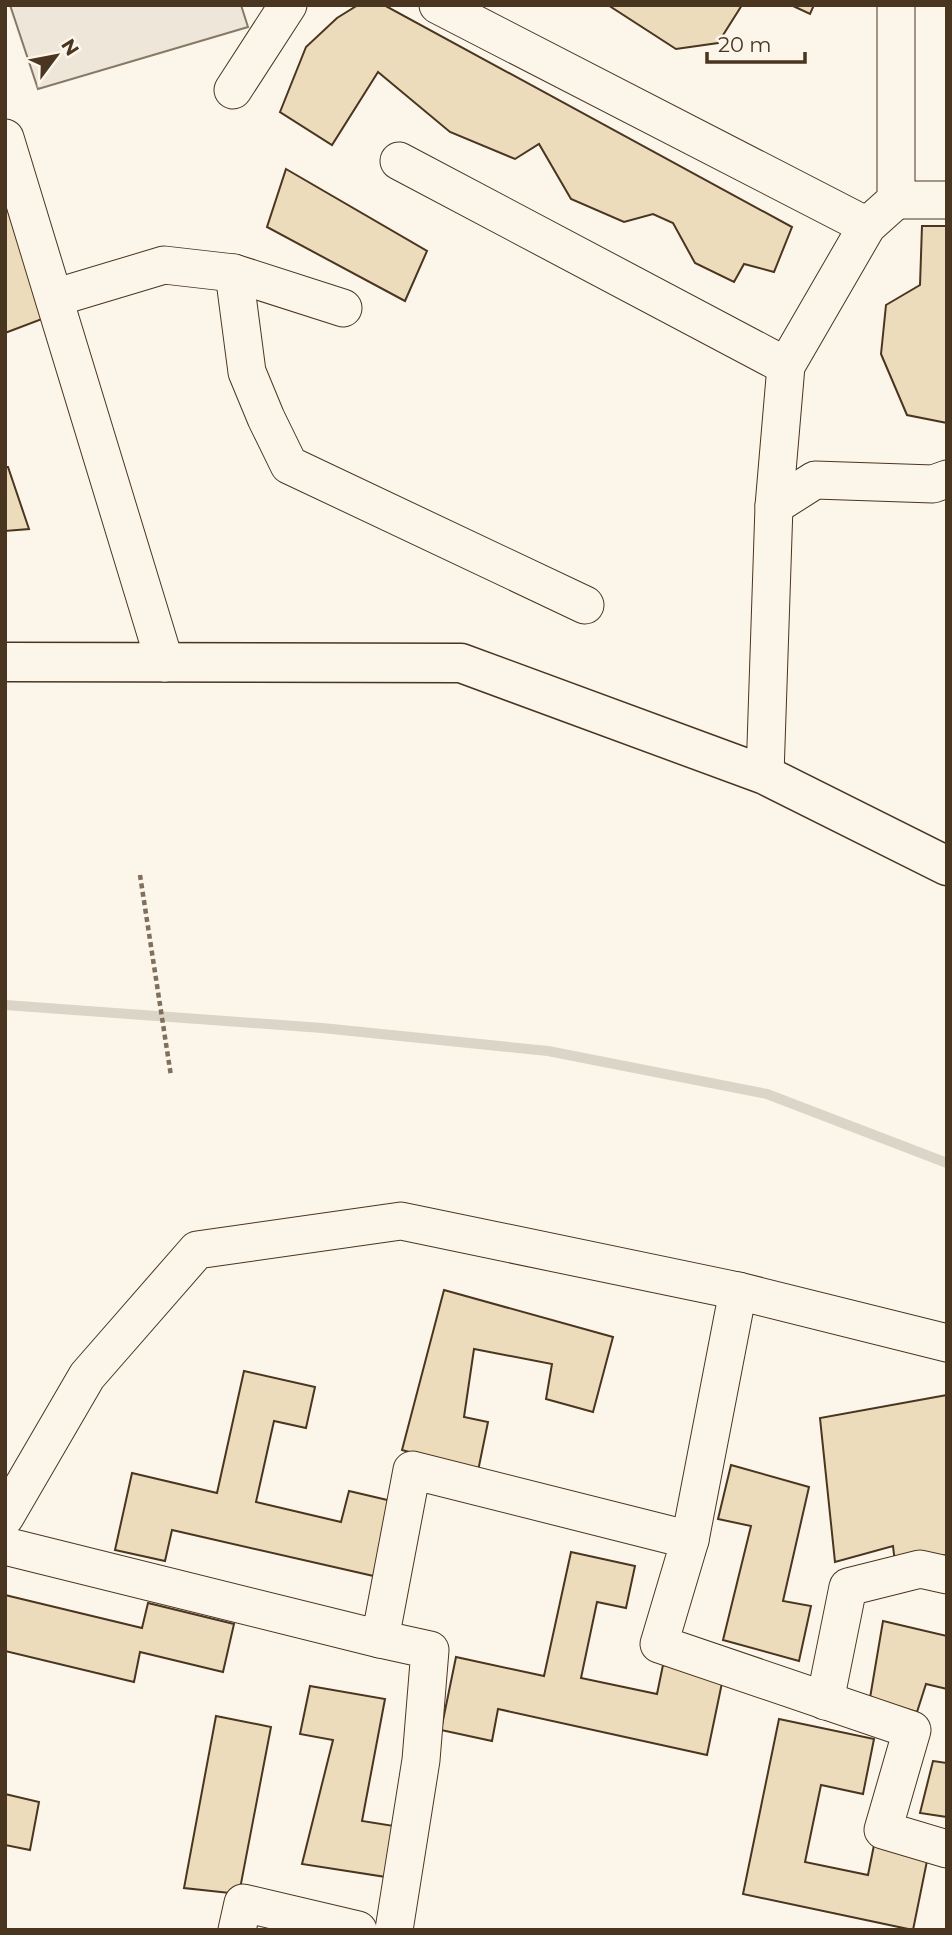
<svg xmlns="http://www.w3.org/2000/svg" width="952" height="1935" viewBox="0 0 952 1935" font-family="Montserrat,sans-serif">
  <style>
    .green { fill: #ede6d9; stroke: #887966; stroke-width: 2 }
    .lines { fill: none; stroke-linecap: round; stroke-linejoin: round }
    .stream { stroke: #dcd4c6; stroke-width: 10 }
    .building { fill: #ecdcbc; stroke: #4a3520; stroke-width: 2 }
    .minor-casing { stroke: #4a3520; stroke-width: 39 }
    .major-casing { stroke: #4a3520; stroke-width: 41 }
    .path { stroke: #7f6f5c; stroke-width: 4.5; stroke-dasharray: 5 3.5; stroke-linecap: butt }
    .minor { stroke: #fbf6e9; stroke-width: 37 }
    .major { stroke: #fbf6e9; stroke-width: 38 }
  </style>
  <rect width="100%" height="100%" fill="#fbf6e9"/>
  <path class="green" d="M10,5H241L248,27L38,89Z"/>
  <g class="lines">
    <path class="stream" d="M5,1005L322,1028L548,1051L767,1094L947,1163"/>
  </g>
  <g class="building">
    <path d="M358,5H384L792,227L774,272L744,264L734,282L695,263L673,223L653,214L624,222L571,199L539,144L515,159L450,132L378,72L332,145L280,112L306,47L337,18Z"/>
    <path d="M608,5H742L718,43L676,49Z"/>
    <path d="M791,5H814L810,14Z"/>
    <path d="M286,169L427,251L405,301L267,227Z"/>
    <path d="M5,171L50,316L5,333Z"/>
    <path d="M922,226H947V423L907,415L881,354L886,305L920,285Z"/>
    <path d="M5,467H8L29,529L5,531Z"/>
    <path d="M444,1290L613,1337L593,1412L546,1399L552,1364L474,1349L464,1417L488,1422L478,1471L402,1450Z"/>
    <path d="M244,1371L315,1387L306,1428L274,1421L256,1502L341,1522L349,1491L396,1502L378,1577L172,1530L165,1561L115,1550L132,1473L217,1493Z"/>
    <path d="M947,1395V1555L895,1563L893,1546L835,1562L820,1418Z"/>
    <path d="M731,1465L809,1487L783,1601L811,1606L799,1661L723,1640L751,1526L718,1519Z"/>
    <path d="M571,1552L635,1566L626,1608L597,1602L581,1678L657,1694L663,1665L723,1678L707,1755L498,1709L492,1741L441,1730L456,1657L544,1676Z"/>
    <path d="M5,1595L142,1628L148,1603L234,1624L223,1672L140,1652L134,1682L5,1651Z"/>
    <path d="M883,1621L947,1636V1689L926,1684L917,1712L870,1698Z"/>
    <path d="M310,1686L385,1699L362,1821L394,1826L386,1877L302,1864L333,1740L300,1734Z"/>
    <path d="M216,1716L271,1727L239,1894L184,1888Z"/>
    <path d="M779,1719L874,1739L863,1794L821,1785L805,1862L868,1875L874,1845L928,1856L913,1930L743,1894Z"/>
    <path d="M933,1761L947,1763V1817L920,1813Z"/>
    <path d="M5,1794L39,1802L30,1850L5,1845Z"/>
  </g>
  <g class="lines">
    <defs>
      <g id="minor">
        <path d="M438,5L867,226"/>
        <path d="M233,90L288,5"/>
        <path d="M5,138L165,663"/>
        <path d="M399,161L786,366"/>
        <path d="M896,200H947"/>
        <path d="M234,273L247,372L266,418L289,465L585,605"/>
        <path d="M54,298L164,265L234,273L343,308"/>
        <path d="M774,506L815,480L933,484L947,479"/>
        <path d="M765,775L774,506L786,366L867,226L896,200V5"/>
        <path d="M5,1517L87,1376L197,1250L401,1221L738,1291L947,1343"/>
        <path d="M690,1540L738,1291"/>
        <path d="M5,1546L380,1639L412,1470L690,1540L659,1644L912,1730L883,1830L947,1849"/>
        <path d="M380,1639L430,1650L421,1760L394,1930"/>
        <path d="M825,1701L848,1587L920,1569L947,1575"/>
        <path d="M237,1930L243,1903L358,1930"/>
      </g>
      <path id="major" d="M5,662L461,663L765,775L947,866"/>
    </defs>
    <use href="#minor" class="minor-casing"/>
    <use href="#major" class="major-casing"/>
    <path class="path" d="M140,875L171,1076"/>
    <use href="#minor" class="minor"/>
    <use href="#major" class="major"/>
  </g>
  <rect width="952" height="1935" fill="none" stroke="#4a3520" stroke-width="14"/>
  <g transform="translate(56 56) rotate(58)" stroke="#fbf6e9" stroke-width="5" paint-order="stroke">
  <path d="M0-5L12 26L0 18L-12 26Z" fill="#4a3520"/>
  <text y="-10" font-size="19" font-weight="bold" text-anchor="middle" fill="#4a3520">N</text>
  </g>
  <path d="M707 52v10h98v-10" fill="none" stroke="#4a3520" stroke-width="3.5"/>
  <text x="718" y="52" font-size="21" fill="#4a3520" stroke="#fbf6e9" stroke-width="5" paint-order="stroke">20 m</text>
</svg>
